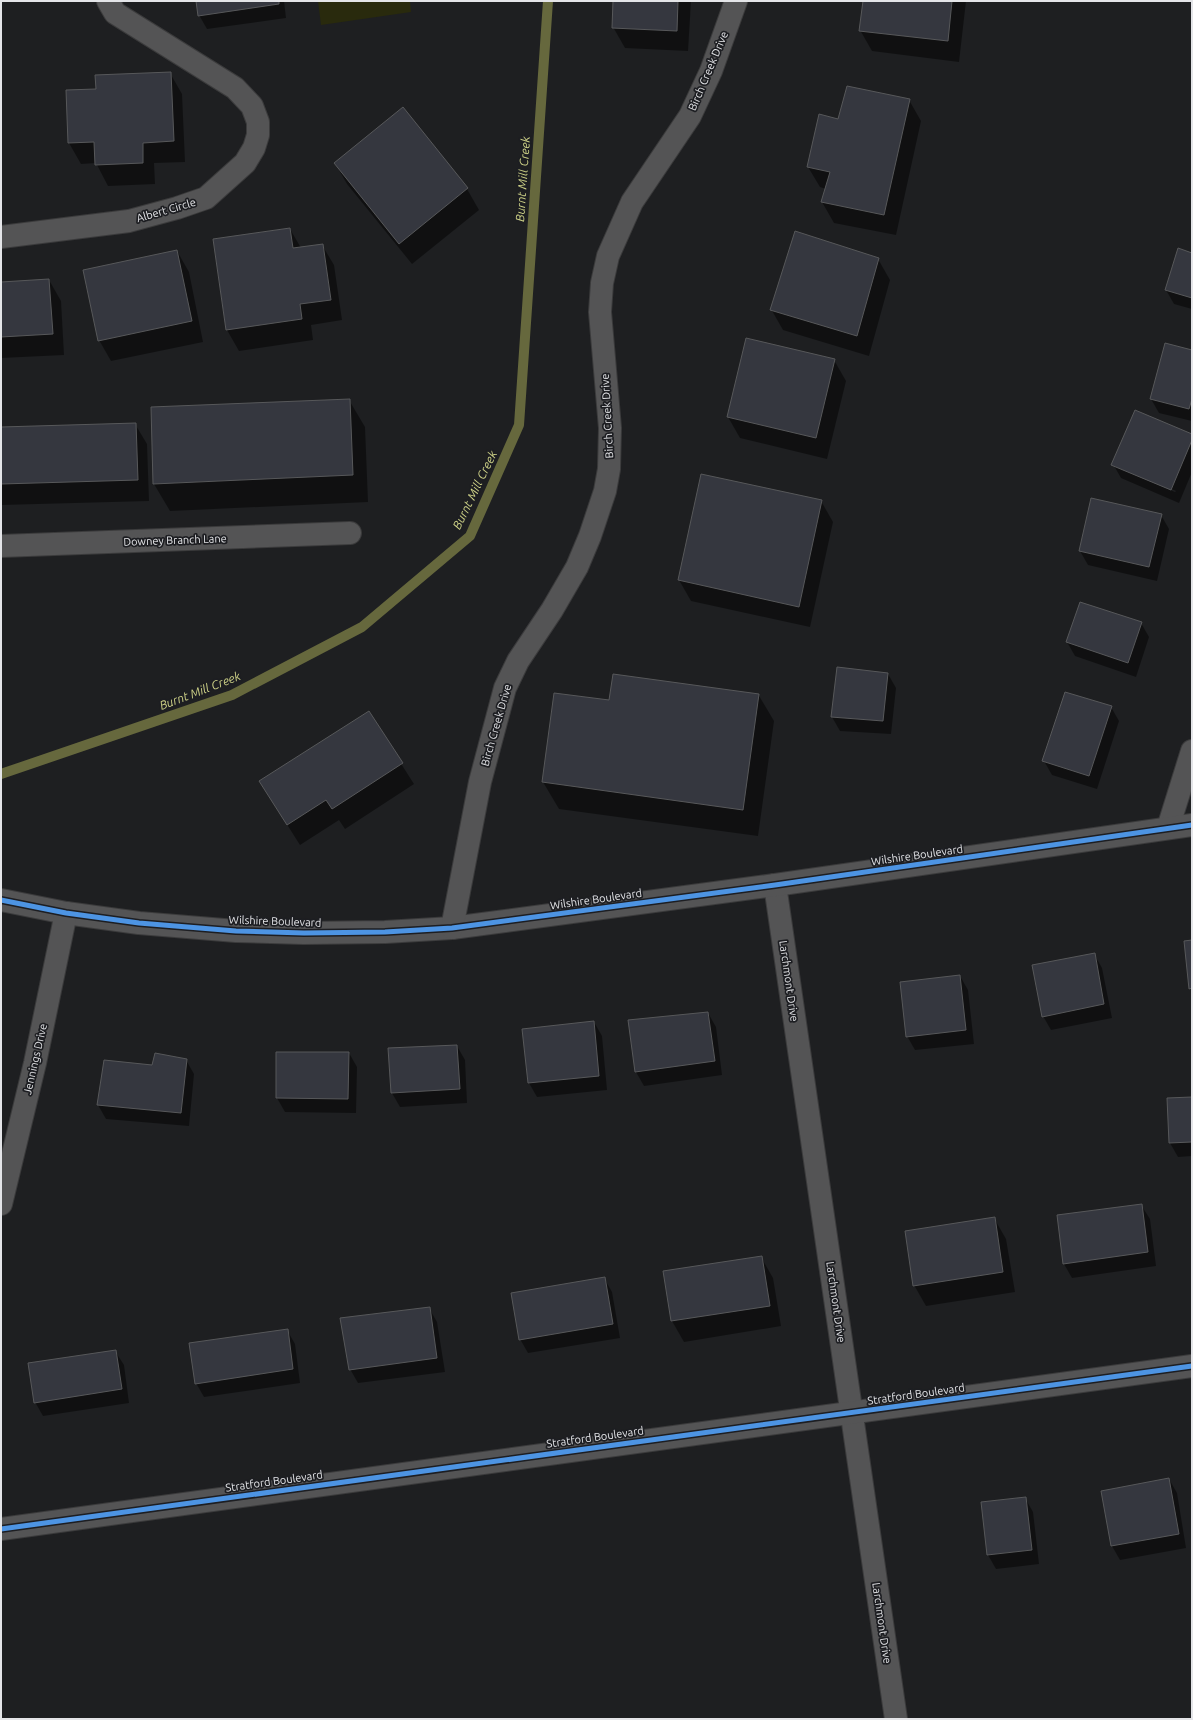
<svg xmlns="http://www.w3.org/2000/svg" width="1193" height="1720" viewBox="0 0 1193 1720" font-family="Ubuntu,sans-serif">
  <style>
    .green { fill: #292a0d }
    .shadow { fill: #0007; fill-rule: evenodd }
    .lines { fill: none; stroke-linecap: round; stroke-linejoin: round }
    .stream { stroke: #66683d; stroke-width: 10 }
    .building { fill: #35373f; stroke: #57585a }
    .minor-casing { stroke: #3b3b3c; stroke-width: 24 }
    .minor { stroke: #545455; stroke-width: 22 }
    .cycleway-casing { stroke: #1d1e22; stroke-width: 8 }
    .cycleway { stroke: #4d94e3; stroke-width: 5 }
    .labels { text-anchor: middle; stroke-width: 3.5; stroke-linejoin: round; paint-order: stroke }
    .street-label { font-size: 11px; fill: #e4e5e8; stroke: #1d1e22 }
    .water-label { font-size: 12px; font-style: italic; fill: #cfd387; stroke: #1d1e22 }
  </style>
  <rect width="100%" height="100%" fill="#1e1f21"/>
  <path class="green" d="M318,1H410L411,12L321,25Z"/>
  <g class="shadow">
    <path d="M197,1H284L286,18L207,29L199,15Z"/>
    <path d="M614,1H691L688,51L625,48L613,27Z"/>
    <path d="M864,1H966L959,62L872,51L860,30Z"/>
    <path d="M170,73L182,94L185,162L154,163L155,184L108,186L96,163L81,164L69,143L97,90Z"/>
    <path d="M909,100L921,121L896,235L834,223L822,202L826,189L820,187L808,167L839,120Z"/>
    <path d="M403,109L467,189L479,210L412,264L347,184L335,163Z"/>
    <path d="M290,229L301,248L322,245L334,265L342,320L311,325L313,340L239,351L227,330L214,239Z"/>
    <path d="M177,251L189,272L203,342L111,361L99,340Z"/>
    <path d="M1192,254V309L1174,304L1166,290Z"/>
    <path d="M878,259L890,280L869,356L783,330L771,309Z"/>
    <path d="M49,280L61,301L64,355L1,358V283Z"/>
    <path d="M1192,351V421L1159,413L1151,399Z"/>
    <path d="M834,360L846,381L827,459L740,438L728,417Z"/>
    <path d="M349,400L365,427L368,502L170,511L154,484Z"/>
    <path d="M135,424L147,444L149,501L1,505V428Z"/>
    <path d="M1192,435V472L1179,503L1121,478L1113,464ZM1123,468L1176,491L1175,492L1123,470Z"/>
    <path d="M1092,499L1161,515L1169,529L1157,581L1088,565L1080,551Z"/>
    <path d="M821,501L833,522L810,627L691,601L679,580Z"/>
    <path d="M1141,623L1149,637L1136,677L1075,656L1067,642Z"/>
    <path d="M888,674L896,688L891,734L840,731L832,717Z"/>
    <path d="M758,694L774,721L758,836L559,809L543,782Z"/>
    <path d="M1111,707L1119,721L1097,789L1052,775L1044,761Z"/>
    <path d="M368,712L414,784L345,829L339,820L300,845L260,782Z"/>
    <path d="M1094,954L1102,968L1112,1018L1051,1030L1043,1016Z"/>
    <path d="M960,976L968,990L974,1044L915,1050L907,1036Z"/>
    <path d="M708,1013L716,1027L722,1075L644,1086L636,1072L629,1021Z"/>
    <path d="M594,1022L602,1036L607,1090L537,1097L529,1083Z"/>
    <path d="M457,1046L465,1060L467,1103L400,1107L392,1093L389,1049Z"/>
    <path d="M277,1053H349L357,1067L356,1113L285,1112L277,1098Z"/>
    <path d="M186,1060L194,1074L189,1126L106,1119L98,1105Z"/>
    <path d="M1192,1098V1156L1178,1157L1170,1143Z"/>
    <path d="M1141,1205L1150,1219L1156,1266L1072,1278L1064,1264Z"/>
    <path d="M994,1218L1006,1239L1015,1292L926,1306L914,1285Z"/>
    <path d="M761,1257L773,1278L781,1326L684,1342L672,1321Z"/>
    <path d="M604,1278L612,1292L620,1338L528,1353L520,1339Z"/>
    <path d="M429,1308L437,1322L445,1372L358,1383L350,1369Z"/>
    <path d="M287,1330L295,1344L300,1383L204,1397L196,1383Z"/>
    <path d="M115,1351L124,1365L129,1403L43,1416L35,1402Z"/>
    <path d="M1169,1479L1177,1493L1186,1548L1120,1560L1112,1546L1102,1491Z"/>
    <path d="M1025,1498L1033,1512L1039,1564L996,1569L988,1555Z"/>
  </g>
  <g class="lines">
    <path class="stream" d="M1,774L232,695L362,627L470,536L519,425L548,1"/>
  </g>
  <g class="building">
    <path d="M196,1H279V4L198,16Z"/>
    <path d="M613,1H678L677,31L612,28Z"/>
    <path d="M863,1H952L948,41L859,31Z"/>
    <path d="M171,72L174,141L143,143V163L95,165L94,142L68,143L66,90L96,89L95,75Z"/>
    <path d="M847,86L910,99L884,215L821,202L830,172L807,167L819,114L838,119Z"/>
    <path d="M403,107L468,188L399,244L334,163Z"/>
    <path d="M290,228L293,248L323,244L331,300L300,304L302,319L226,330L213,239Z"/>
    <path d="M795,231L879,258L857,336L770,310Z"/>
    <path d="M1178,248L1192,253V298L1165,290Z"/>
    <path d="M177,250L192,321L98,341L83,270Z"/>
    <path d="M49,279L53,334L1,337V282Z"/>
    <path d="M746,338L835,359L816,438L727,417Z"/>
    <path d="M1165,343L1192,350V399L1189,409L1150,399Z"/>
    <path d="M350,399L353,475L153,484L151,407Z"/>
    <path d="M1135,410L1192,434V440L1171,490L1111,465Z"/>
    <path d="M136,423L138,480L1,484V427Z"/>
    <path d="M701,474L822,500L799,607L678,580Z"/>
    <path d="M1091,498L1162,514L1149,567L1079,551Z"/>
    <path d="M1080,602L1142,622L1128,663L1066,642Z"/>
    <path d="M837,667L888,673L883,721L831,717Z"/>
    <path d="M613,674L759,694L743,810L542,782L554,693L609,700Z"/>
    <path d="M1065,692L1112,706L1089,776L1042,761Z"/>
    <path d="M369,711L403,763L332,809L326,800L287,825L259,781Z"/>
    <path d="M1192,940V988L1189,989L1184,941Z"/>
    <path d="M1095,953L1104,1004L1042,1017L1032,965Z"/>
    <path d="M960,975L966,1030L906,1037L900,982Z"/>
    <path d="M708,1012L715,1061L635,1072L628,1020Z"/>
    <path d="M594,1021L599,1076L528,1083L522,1029Z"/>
    <path d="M457,1045L460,1089L391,1093L388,1048Z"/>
    <path d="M276,1052H349L348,1099L276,1098Z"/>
    <path d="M155,1053L187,1059L181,1113L97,1105L104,1060L152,1065Z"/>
    <path d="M1192,1097V1142L1169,1143L1167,1098Z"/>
    <path d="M1142,1204L1148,1252L1063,1264L1057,1215Z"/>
    <path d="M995,1217L1003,1272L913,1286L905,1231Z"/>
    <path d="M762,1256L770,1306L671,1321L663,1271Z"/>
    <path d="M605,1277L613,1324L519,1340L511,1293Z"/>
    <path d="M430,1307L437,1358L349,1370L340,1318Z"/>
    <path d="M288,1329L293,1369L195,1384L189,1343Z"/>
    <path d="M116,1350L122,1389L34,1403L28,1363Z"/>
    <path d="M1169,1478L1179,1534L1111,1546L1101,1491Z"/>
    <path d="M1026,1497L1032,1550L987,1555L981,1502Z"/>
  </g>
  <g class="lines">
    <defs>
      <g id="minor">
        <path d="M1,237L129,221L177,208L206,198L245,163L254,148L258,135V122L252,106L235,88L115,13L108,1"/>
        <path d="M1,546L350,533"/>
        <path d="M1168,828L1192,751"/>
        <path d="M775,885L896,1719"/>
        <path d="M1,900L66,913L139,923L236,931L304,933L385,932L452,928L775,885L1192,825"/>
        <path d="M452,928L480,782L505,688L518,661L552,610L577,567L590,536L605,491L609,469L610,428L600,312L602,283L608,256L632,202L690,116L711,71L736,1"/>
        <path d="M1,1204L35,1063L66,913"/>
        <path d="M1,1529L1192,1366"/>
      </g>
    </defs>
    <use href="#minor" class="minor-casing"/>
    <use href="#minor" class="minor"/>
    <defs>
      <g id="cycleway">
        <path d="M1,900L66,913L139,923L236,931L304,933L385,932L452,928L775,885L1192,825"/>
        <path d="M1,1529L1192,1366"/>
      </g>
    </defs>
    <use href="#cycleway" class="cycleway-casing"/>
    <use href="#cycleway" class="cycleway"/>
  </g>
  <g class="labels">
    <g class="street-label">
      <text transform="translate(708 71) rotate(-67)" y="4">Birch Creek Drive</text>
      <text transform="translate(166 210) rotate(-16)" y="4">Albert Circle</text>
      <text transform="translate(607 416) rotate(-93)" y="4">Birch Creek Drive</text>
      <text transform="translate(175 540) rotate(-2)" y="4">Downey Branch Lane</text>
      <text transform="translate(496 725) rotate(-74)" y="4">Birch Creek Drive</text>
      <text transform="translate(917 855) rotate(-8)" y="4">Wilshire Boulevard</text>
      <text transform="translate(596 899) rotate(-8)" y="4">Wilshire Boulevard</text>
      <text transform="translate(275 921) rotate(2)" y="4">Wilshire Boulevard</text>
      <text transform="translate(789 981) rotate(82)" y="4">Larchmont Drive</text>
      <text transform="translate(35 1059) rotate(-77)" y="4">Jennings Drive</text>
      <text transform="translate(836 1302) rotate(82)" y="4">Larchmont Drive</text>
      <text transform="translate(916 1394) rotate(-8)" y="4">Stratford Boulevard</text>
      <text transform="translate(595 1437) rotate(-8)" y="4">Stratford Boulevard</text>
      <text transform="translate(274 1481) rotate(-8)" y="4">Stratford Boulevard</text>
      <text transform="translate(882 1623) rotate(82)" y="4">Larchmont Drive</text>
    </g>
    <g class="water-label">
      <text transform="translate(523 179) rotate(-86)" y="4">Burnt Mill Creek</text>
      <text transform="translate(475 490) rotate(-64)" y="4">Burnt Mill Creek</text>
      <text transform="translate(200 691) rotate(-21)" y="4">Burnt Mill Creek</text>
    </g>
  </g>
  <rect width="1193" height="1720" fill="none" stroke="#e4e5e8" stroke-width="4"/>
</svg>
